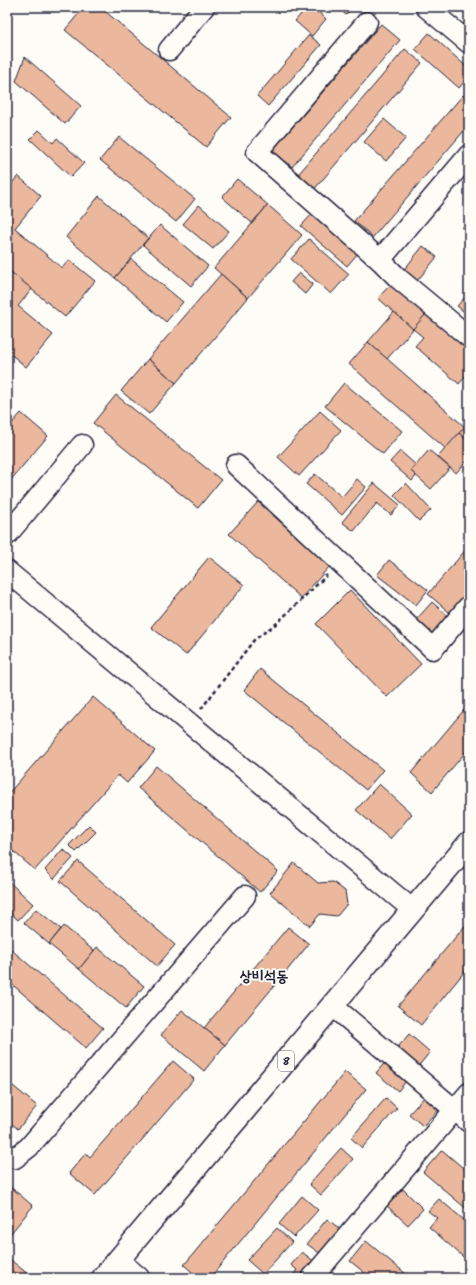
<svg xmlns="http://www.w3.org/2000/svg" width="476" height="1285" viewBox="0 0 476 1285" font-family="Kalam,'Poor Story',sans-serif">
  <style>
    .building { fill: #ebb89d; stroke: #22223b }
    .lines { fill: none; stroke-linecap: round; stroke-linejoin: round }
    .minor-casing { stroke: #22223b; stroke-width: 23 }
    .tertiary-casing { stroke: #22223b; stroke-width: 25 }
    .primary-casing { stroke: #22223b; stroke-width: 25 }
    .path { stroke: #22223b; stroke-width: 2.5; stroke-dasharray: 4 3; stroke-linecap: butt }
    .minor { stroke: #fdfcf7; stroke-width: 20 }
    .tertiary { stroke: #fdfcf7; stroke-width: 22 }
    .primary { stroke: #fdfcf7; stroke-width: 22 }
    .labels { text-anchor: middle; stroke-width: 4; stroke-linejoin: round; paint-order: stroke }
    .shield { fill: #fdfcf7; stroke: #646373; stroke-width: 1 }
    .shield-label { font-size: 12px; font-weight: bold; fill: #22223b }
    .quarter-label { font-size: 15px; font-weight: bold; fill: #22223b; stroke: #fdfcf7 }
  </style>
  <rect width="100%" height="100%" fill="#fdfcf7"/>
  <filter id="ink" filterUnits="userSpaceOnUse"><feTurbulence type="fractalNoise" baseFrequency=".025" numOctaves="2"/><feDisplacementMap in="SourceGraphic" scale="8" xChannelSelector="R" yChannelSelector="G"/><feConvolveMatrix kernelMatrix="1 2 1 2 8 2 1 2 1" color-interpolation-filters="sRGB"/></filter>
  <g filter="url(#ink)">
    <g class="building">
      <path d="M84,7H100L231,117L206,147L65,30Z"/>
      <path d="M295,7H313L326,19L312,36L295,21L302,13Z"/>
      <path d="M337,7H352L346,15Z"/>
      <path d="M381,24L400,40L292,167L273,150Z"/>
      <path d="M429,33L469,69V76L459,88L415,49Z"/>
      <path d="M309,35L321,45L268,106L257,96Z"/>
      <path d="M405,49L422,63L312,192L295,178Z"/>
      <path d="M25,57L81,106L65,124L16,81Z"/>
      <path d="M463,95L469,100V125L373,237L354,221Z"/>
      <path d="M384,119L406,138L386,161L364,142Z"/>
      <path d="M39,130L53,143L57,138L84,163L71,177L30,139Z"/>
      <path d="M119,137L195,199L176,222L100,160Z"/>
      <path d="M18,176L41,196L15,228L62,268L69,260L95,281L65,317L7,269V189Z"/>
      <path d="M237,179L268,205L252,223L222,197Z"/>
      <path d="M99,196L148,238L115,278L66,237Z"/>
      <path d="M199,205L229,231L213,249L183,224Z"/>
      <path d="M268,205L302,235L248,298L214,268Z"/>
      <path d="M314,212L359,252L347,266L301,226Z"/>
      <path d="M469,220V233L462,228Z"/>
      <path d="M160,225L208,266L191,286L143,245Z"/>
      <path d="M309,239L349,274L331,294L291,259Z"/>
      <path d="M423,246L437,257L417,281L403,271Z"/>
      <path d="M131,259L183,302L166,322L115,278Z"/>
      <path d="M7,269L32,289L18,306L53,335L26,367L7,351Z"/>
      <path d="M299,273L313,284L305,294L291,282Z"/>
      <path d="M221,274L248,298L176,383L148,359Z"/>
      <path d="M391,284L426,315L413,329L378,298Z"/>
      <path d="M469,293V316L457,306Z"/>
      <path d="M430,309L469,343V372L459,384L415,346L423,337L413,329Z"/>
      <path d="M394,312L413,329L387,359L368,342Z"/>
      <path d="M368,342L465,427L446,449L349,364Z"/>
      <path d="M148,359L176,383L149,414L121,391Z"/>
      <path d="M344,383L402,431L383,454L325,406Z"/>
      <path d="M116,395L221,480L198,508L93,423Z"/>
      <path d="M320,411L341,430L299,476L278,457Z"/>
      <path d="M21,413L48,436L10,481L7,479V429Z"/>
      <path d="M469,422V442L459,433Z"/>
      <path d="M459,433L469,442V459L456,473L438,457Z"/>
      <path d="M429,450L450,468L431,489L411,471Z"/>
      <path d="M400,451L416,465L411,471L416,476L412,481L390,462Z"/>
      <path d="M315,474L342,497L357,479L366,487L342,515L306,484Z"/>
      <path d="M374,483L400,505L391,515L377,503L354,531L342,522Z"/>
      <path d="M406,483L431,510L419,521L394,495Z"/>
      <path d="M258,502L330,566L301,598L229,534Z"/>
      <path d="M469,546V591L450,613L428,594Z"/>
      <path d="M209,557L244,585L186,655L151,627Z"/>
      <path d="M389,560L428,590L416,605L377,575Z"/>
      <path d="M350,590L421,664L387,697L316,624Z"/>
      <path d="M432,602L448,616L431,635L415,621Z"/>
      <path d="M260,669L383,770L366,790L244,690Z"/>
      <path d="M93,697L155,751L127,783L118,775L35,870L7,846V795Z"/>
      <path d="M469,704V748L432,792L411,773Z"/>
      <path d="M156,766L278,871L260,892L138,788Z"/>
      <path d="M379,784L412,814L390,839L356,810Z"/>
      <path d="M89,825L96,832L76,852L69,845Z"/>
      <path d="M63,849L73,858L54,879L45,870Z"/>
      <path d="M78,861L175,945L157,966L60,881Z"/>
      <path d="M294,863L318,883L333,882L345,891L347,904L337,916L320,914L310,926L270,893Z"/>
      <path d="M7,880L33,904L18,920L7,910Z"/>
      <path d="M36,909L61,929L49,944L24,923Z"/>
      <path d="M469,921V966L421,1025L398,1006Z"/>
      <path d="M64,926L94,951L79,969L49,944Z"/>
      <path d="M288,927L309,944L225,1045L204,1028Z"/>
      <path d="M7,946L103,1028L86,1048L7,980Z"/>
      <path d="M97,947L144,986L126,1008L79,969Z"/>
      <path d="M182,1010L225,1045L204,1071L161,1035Z"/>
      <path d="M409,1034L430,1052L398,1091L376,1073Z"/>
      <path d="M173,1061L194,1079L95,1195L69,1173L86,1153L90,1157Z"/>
      <path d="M345,1072L366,1089L210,1278H199L184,1265Z"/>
      <path d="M7,1081L37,1106L18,1129L7,1120Z"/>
      <path d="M427,1094L441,1107L423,1126L409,1114Z"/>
      <path d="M386,1098L397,1108L362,1148L351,1138Z"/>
      <path d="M341,1148L353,1159L321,1195L309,1184Z"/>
      <path d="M442,1150L469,1173V1211L423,1172Z"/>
      <path d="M7,1184L33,1206L7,1238Z"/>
      <path d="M403,1189L423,1209L408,1225L387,1206Z"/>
      <path d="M302,1196L318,1210L294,1237L279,1224Z"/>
      <path d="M439,1199L469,1224V1262L429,1227L437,1218L428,1211Z"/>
      <path d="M327,1219L344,1232L325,1257L307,1244Z"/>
      <path d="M277,1228L292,1242L263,1274L247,1260Z"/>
      <path d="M366,1241L411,1278H371L350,1261Z"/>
      <path d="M302,1252L316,1263L305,1278H291L297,1270L291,1265Z"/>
      <path d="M7,1257L29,1275L27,1278H7Z"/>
      <path d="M345,1273L352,1278H341Z"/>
    </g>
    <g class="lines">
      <defs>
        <g id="minor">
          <path d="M426,7L469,43"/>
          <path d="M367,22L257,152L380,260L399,279L469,337"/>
          <path d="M169,50L204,7"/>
          <path d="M380,260L469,155"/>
          <path d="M236,465L433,649L469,606"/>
          <path d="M7,535L82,445"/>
          <path d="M7,571L413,910"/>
          <path d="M333,1006L469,1122"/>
          <path d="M7,1154L15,1158L29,1147L245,896"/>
          <path d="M312,1278L469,1093"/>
        </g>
        <path id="tertiary" d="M118,1261L138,1278"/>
        <path id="primary" d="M103,1278L469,843"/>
      </defs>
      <use href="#minor" class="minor-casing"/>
      <use href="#tertiary" class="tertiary-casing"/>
      <use href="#primary" class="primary-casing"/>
      <path class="path" d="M201,709L254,640L277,623L327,575"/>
      <use href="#minor" class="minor"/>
      <use href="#tertiary" class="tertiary"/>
      <use href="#primary" class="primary"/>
    </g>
  </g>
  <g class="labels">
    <rect class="shield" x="278" y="1051" width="16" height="20" rx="3"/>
    <g class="shield-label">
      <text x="286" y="1065">8</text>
    </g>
    <g class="quarter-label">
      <text x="264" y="981">상비석동</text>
    </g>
  </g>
  <rect width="476" height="1285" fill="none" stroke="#fdfcf7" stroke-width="24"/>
  <rect x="12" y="12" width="452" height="1261" fill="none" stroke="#22223b" stroke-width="1.5" filter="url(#ink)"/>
</svg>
